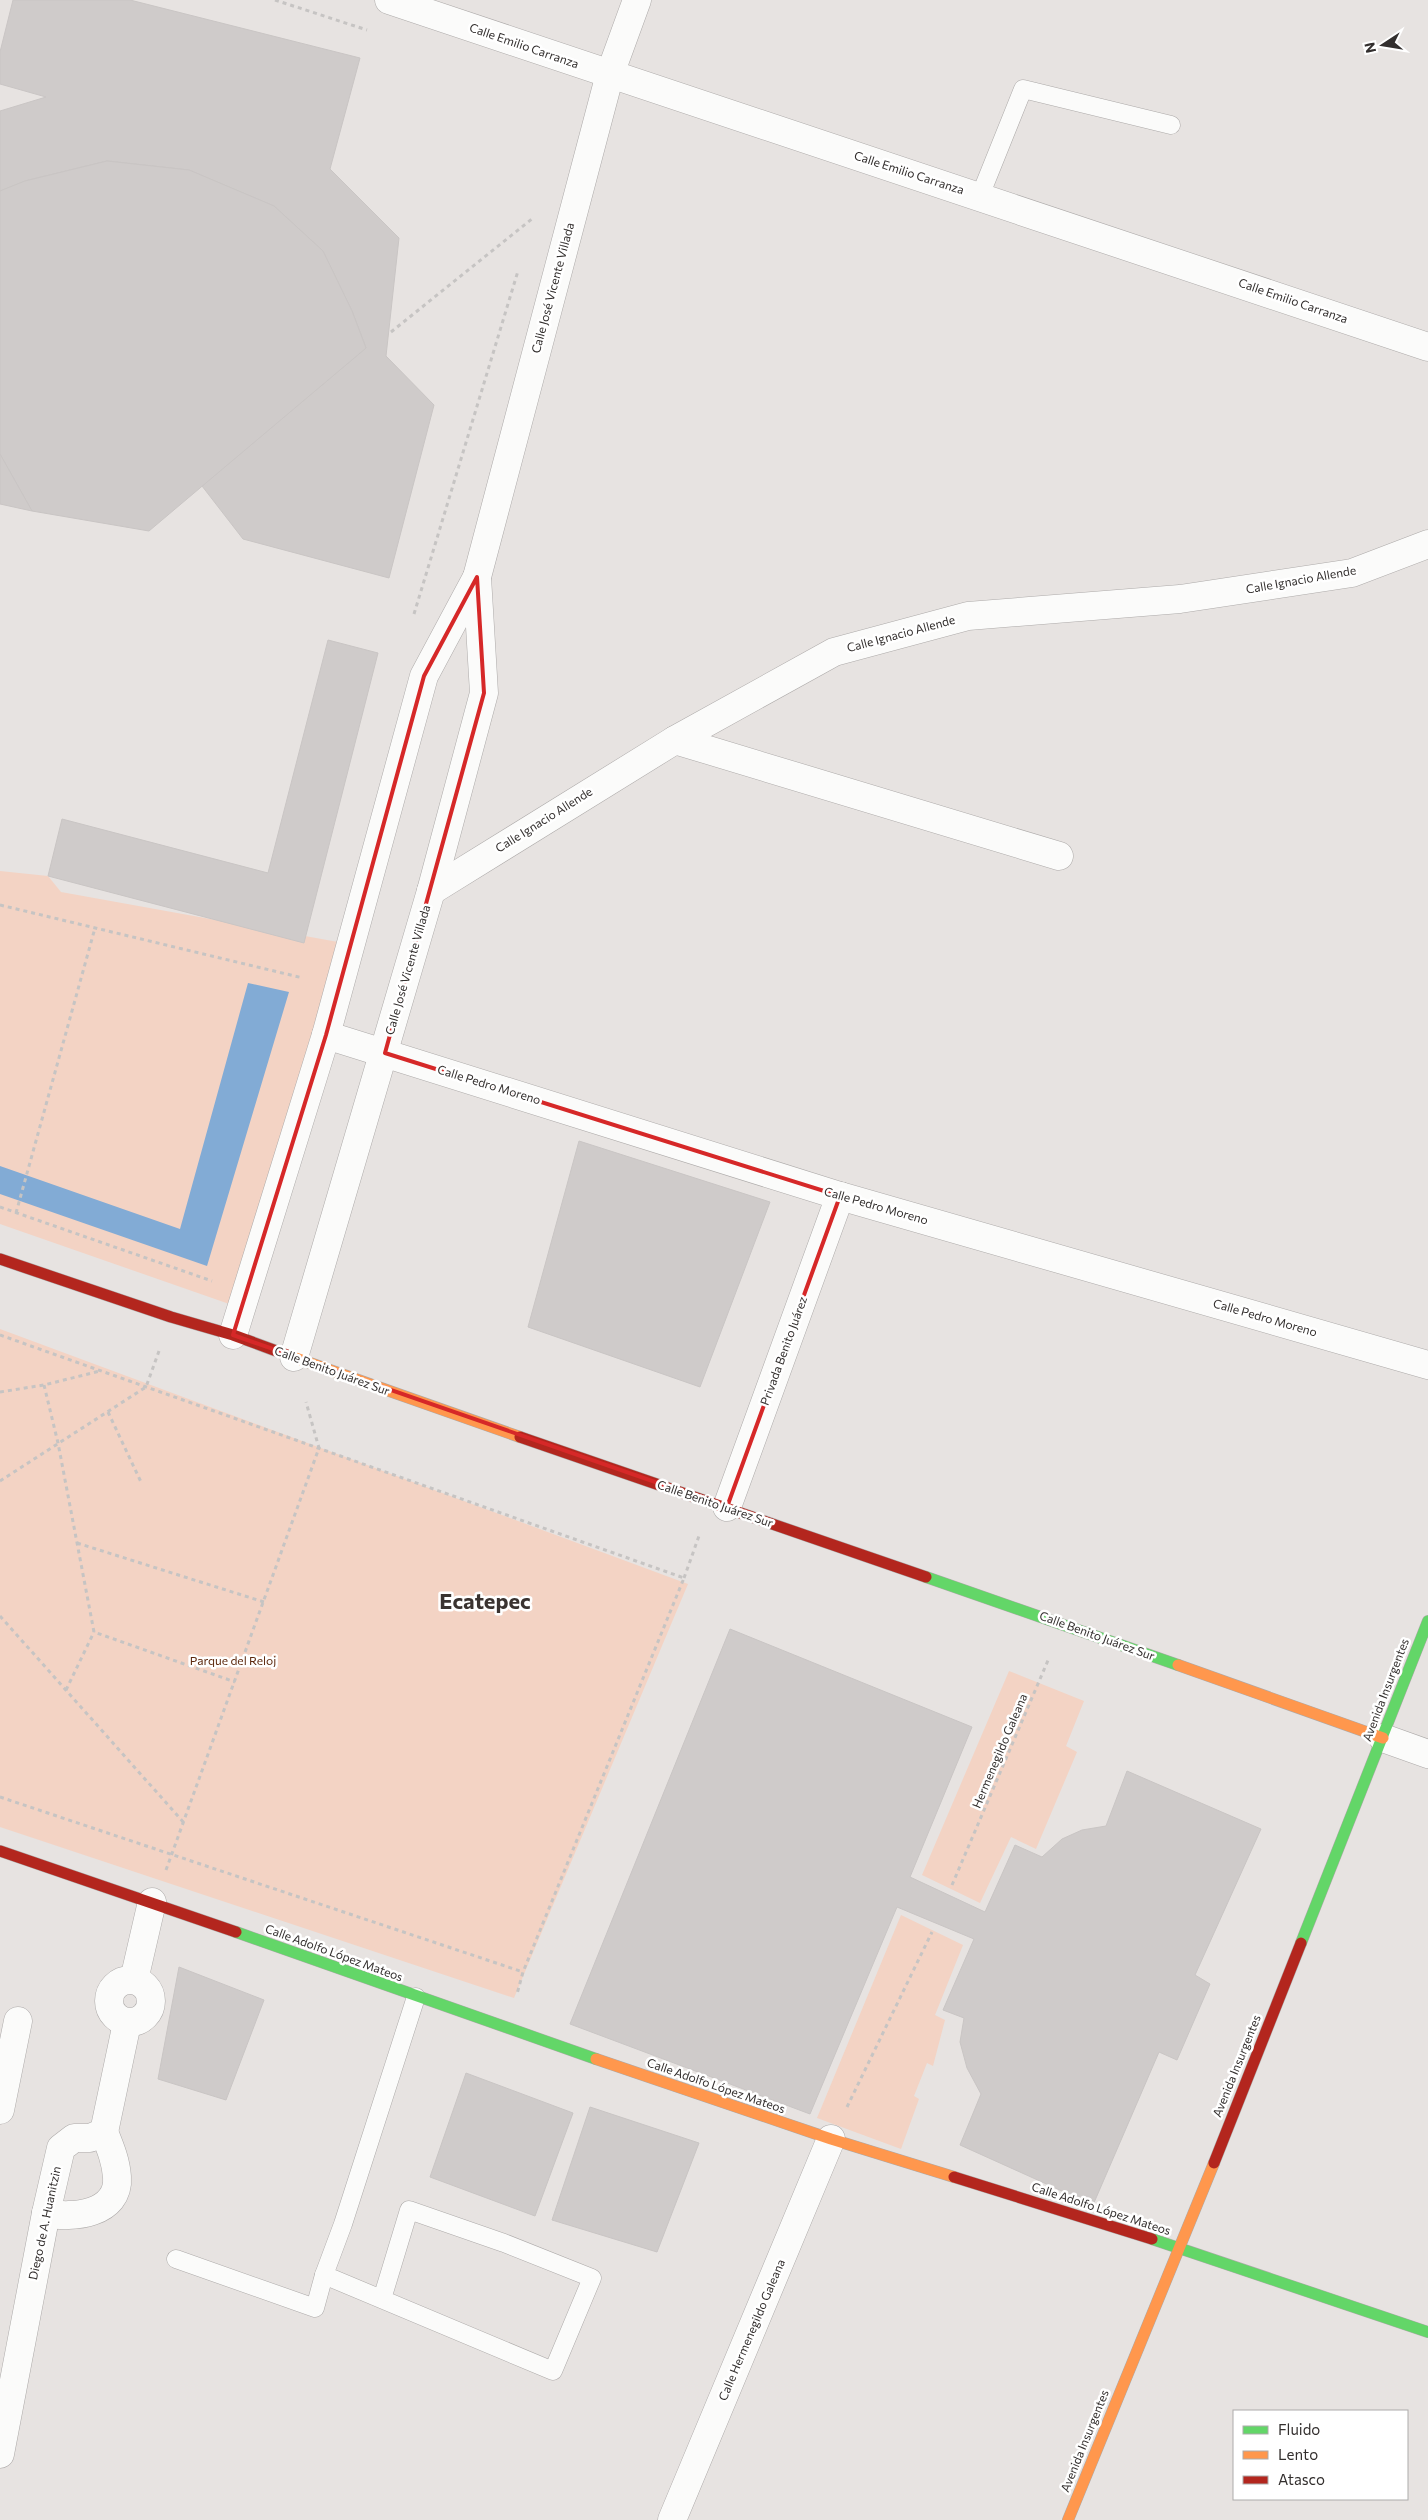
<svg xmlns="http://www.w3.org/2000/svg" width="1428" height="2520" viewBox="0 0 1428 2520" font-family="Commissioner,sans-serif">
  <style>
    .green { fill: #f3d3c4 }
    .water { fill: #82abd5 }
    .building { fill: #cfcbca; stroke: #c9c5c4 }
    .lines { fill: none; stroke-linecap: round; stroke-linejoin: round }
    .lane-casing { stroke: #adaaa9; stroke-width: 19 }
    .street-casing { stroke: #adaaa9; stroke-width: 29 }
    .fast-casing { stroke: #adaaa9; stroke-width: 12 }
    .slow-casing { stroke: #adaaa9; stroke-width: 12 }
    .jam-casing { stroke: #adaaa9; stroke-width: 12 }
    .path { stroke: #c6c4c3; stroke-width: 3; stroke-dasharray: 4 4; stroke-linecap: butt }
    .lane { stroke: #fbfbfa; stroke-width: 18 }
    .street { stroke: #fbfbfa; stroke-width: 28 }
    .fast { stroke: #63d668; stroke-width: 11 }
    .slow { stroke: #ff974d; stroke-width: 11 }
    .jam { stroke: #b3261e; stroke-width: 11 }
    .marked { fill: none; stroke: #d62828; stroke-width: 4; stroke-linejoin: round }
    .labels { text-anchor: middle; stroke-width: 5; stroke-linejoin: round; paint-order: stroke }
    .street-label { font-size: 12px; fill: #332f2e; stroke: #fff }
    .park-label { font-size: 12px; fill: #5c280d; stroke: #fff }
    .town-label { font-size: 22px; font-weight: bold; fill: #3a3330; stroke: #fff }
  </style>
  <rect width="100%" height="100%" fill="#e7e3e1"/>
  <g class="green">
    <path d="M0,871L48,876L61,892L338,942L235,1306L0,1224Z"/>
    <path d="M0,1329L688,1584L514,1998L0,1827Z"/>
    <path d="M1009,1671L1084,1701L1066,1746L1077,1752L1036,1849L1011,1837L980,1903L922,1875Z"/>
    <path d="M901,1915L963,1945L935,2015L945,2020L933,2066L927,2063L914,2096L919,2099L901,2149L817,2118Z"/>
  </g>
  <path class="water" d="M248,983L289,992L207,1266L0,1194V1166L180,1229Z"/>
  <g class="building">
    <path d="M13,0H130L360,58L330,169L399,238L386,356L434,405L389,578L243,539L202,486L366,348L352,311L323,251L274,206L189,170L107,161L25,181L0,191V111L46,97L0,84V52Z"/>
    <path d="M107,161L189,170L274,206L323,251L352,311L366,348L149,531L32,511L0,454V191L25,181Z"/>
    <path d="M0,454L32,511L0,504Z"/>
    <path d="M328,640L378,653L304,943L48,876L62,819L268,873Z"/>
    <path d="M579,1141L770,1202L700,1387L528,1327Z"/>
    <path d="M730,1629L972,1727L910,1877L985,1912L1015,1845L1042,1857L1062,1839L1082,1830L1106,1826L1127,1771L1261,1829L1195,1975L1210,1984L1177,2060L1159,2052L1093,2205L960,2145L981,2094L967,2068L960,2042L964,2018L943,2010L974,1939L897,1907L810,2114L570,2024Z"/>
    <path d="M179,1967L264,2000L226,2100L158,2079Z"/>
    <path d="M466,2073L573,2113L535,2216L430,2177Z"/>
    <path d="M590,2107L699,2143L657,2252L552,2220Z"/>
  </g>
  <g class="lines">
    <defs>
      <g id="lane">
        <path d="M980,196L1023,89L1171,125"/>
        <path d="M176,2259L315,2308L324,2275"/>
        <path d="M382,2299L409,2210L504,2243L592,2278L553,2371L324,2275L343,2224L416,1997"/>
      </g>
      <g id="street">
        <path d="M389,0L1428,347"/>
        <path d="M675,740L1059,856"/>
        <path d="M431,891L675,740L834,652L968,616L1180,599L1352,573L1428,544"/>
        <path d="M326,1035L840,1196L1428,1365"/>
        <path d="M233,1335L326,1035L424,676L477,577L610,74L637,0"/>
        <path d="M294,1357L431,891L484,693L477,577"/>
        <path d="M727,1507L840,1196"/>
        <path d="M1383,1738L1428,1754"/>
        <circle cx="130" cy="2001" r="21"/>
        <path d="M134,1980L152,1902"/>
        <path d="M0,2110L18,2021"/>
        <path d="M46,2213C72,2219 120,2214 117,2177C116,2161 110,2147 104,2132"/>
        <path d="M0,2454L46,2213L61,2148L74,2138H90L104,2132L127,2023"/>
        <path d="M672,2520L831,2139"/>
      </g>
      <g id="fast">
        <path d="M926,1577L1178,1665"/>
        <path d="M236,1932L596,2059"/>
        <path d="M1301,1943L1428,1621"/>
        <path d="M1152,2239L1428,2332"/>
      </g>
      <g id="slow">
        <path d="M290,1356L520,1437"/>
        <path d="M1178,1665L1383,1738"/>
        <path d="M596,2059L831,2139L954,2177"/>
        <path d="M1068,2520L1214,2163"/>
      </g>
      <g id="jam">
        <path d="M0,1259L171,1317L233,1335L290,1356"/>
        <path d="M520,1437L926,1577"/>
        <path d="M0,1851L236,1932"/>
        <path d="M1214,2163L1301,1943"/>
        <path d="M954,2177L1152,2239"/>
      </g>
    </defs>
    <use href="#lane" class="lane-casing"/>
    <use href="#street" class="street-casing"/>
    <use href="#fast" class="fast-casing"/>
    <use href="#slow" class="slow-casing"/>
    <use href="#jam" class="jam-casing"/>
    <g class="path">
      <path d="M275,0L367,30"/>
      <path d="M391,332L533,218"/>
      <path d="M414,614L518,271"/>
      <path d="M0,905L303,978"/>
      <path d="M0,1207L212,1281"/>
      <path d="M16,1213L95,928"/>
      <path d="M0,1335L684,1578L523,1972L517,1994"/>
      <path d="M44,1385L58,1443L94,1632L235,1682"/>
      <path d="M0,1392L44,1385L100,1371"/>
      <path d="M108,1412L141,1482"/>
      <path d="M0,1481L146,1387L159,1351"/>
      <path d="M77,1543L264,1602"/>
      <path d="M684,1578L699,1536"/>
      <path d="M0,1616L185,1824"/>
      <path d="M66,1690L94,1632"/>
      <path d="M0,1797L523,1972"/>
      <path d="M166,1870L319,1448L306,1402"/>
      <path d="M952,1885L1049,1658"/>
      <path d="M847,2107L932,1932"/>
    </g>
    <use href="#lane" class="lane"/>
    <use href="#street" class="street"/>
    <use href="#fast" class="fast"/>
    <use href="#slow" class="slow"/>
    <use href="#jam" class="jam"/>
  </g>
  <path class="marked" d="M477,577L484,693L385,1053L840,1196L727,1507L233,1335L326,1035L424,676Z"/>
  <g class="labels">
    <g class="street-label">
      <text transform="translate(524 46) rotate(19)" y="4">Calle Emilio Carranza</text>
      <text transform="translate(909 173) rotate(18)" y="4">Calle Emilio Carranza</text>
      <text transform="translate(553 288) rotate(-75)" y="4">Calle José Vicente Villada</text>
      <text transform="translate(1293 301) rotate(19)" y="4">Calle Emilio Carranza</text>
      <text transform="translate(1301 580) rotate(-10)" y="4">Calle Ignacio Allende</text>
      <text transform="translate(901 634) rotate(-15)" y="4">Calle Ignacio Allende</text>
      <text transform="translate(544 820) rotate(-32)" y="4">Calle Ignacio Allende</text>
      <text transform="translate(408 970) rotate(-74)" y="4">Calle José Vicente Villada</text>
      <text transform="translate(489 1085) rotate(17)" y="4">Calle Pedro Moreno</text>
      <text transform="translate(876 1206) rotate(16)" y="4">Calle Pedro Moreno</text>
      <text transform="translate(1265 1318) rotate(16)" y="4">Calle Pedro Moreno</text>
      <text transform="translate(784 1351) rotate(-70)" y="4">Privada Benito Juárez</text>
      <text transform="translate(332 1371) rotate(20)" y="4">Calle Benito Juárez Sur</text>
      <text transform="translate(715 1504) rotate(19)" y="4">Calle Benito Juárez Sur</text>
      <text transform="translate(1097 1636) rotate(20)" y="4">Calle Benito Juárez Sur</text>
      <text transform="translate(1386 1690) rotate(-69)" y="4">Avenida Insurgentes</text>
      <text transform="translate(1000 1751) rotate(-67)" y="4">Hermenegildo Galeana</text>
      <text transform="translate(334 1953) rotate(20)" y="4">Calle Adolfo López Mateos</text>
      <text transform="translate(1237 2066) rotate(-68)" y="4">Avenida Insurgentes</text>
      <text transform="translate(716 2086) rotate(19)" y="4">Calle Adolfo López Mateos</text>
      <text transform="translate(1101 2209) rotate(18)" y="4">Calle Adolfo López Mateos</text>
      <text transform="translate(45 2223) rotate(-78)" y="4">Diego de A. Huanitzin</text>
      <text transform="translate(752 2330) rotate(-67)" y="4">Calle Hermenegildo Galeana</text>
      <text transform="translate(1085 2441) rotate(-68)" y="4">Avenida Insurgentes</text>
    </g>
    <g class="park-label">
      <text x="233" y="1665">Parque del Reloj</text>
    </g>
    <g class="town-label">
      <text x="485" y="1609">Ecatepec</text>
    </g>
  </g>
  <rect x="1233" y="2410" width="175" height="90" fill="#ffffff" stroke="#adacab"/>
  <rect x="1243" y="2426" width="25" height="8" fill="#63d668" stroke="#adacab"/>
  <text x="1278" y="2435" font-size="15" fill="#332f2e">Fluido</text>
  <rect x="1243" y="2451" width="25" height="8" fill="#ff974d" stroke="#adacab"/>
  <text x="1278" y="2460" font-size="15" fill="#332f2e">Lento</text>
  <rect x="1243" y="2476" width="25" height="8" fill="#b3261e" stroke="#adacab"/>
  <text x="1278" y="2485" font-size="15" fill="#332f2e">Atasco</text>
  <g transform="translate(1383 45) rotate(258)" stroke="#ffffff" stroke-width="4" paint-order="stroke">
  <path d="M0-4L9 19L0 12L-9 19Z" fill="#332f2e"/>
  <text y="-8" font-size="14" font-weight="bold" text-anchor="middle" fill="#332f2e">N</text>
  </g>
</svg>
